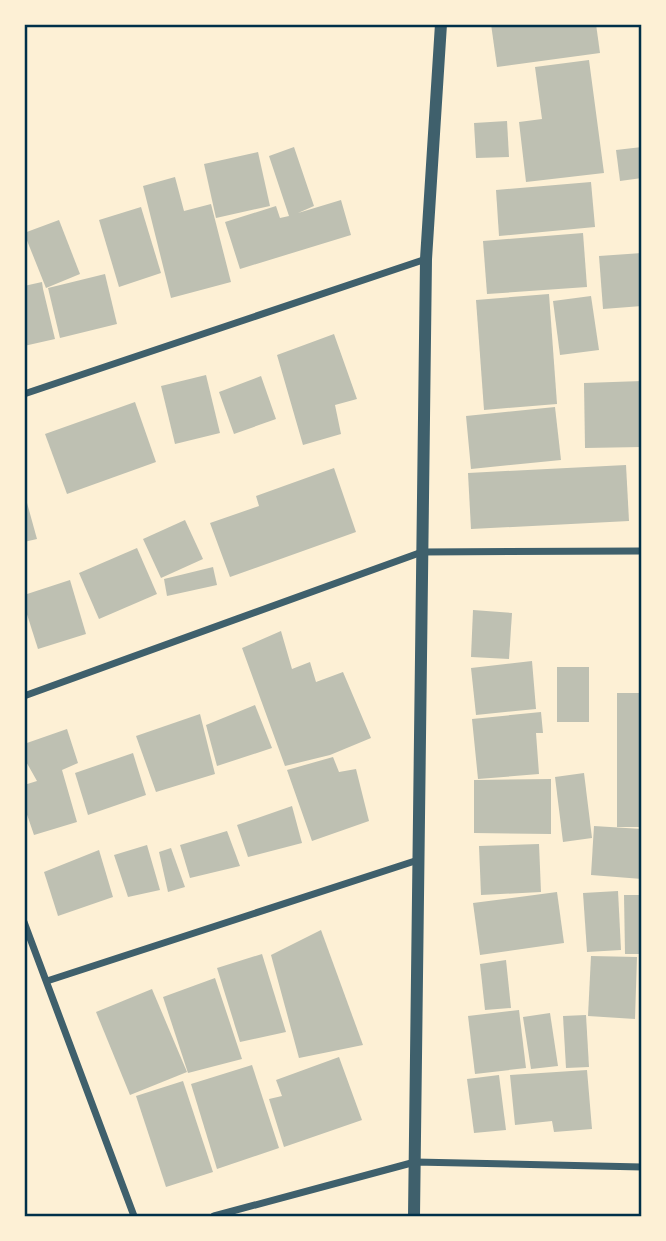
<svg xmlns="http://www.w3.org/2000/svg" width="666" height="1241" viewBox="0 0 666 1241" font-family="'Noto Sans',sans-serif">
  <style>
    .building { fill: #bec0b2 }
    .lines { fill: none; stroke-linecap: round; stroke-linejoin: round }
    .minor { stroke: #3f606c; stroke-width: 7 }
    .tertiary { stroke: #3f606c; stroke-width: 12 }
    .neatline { fill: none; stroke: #003049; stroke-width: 2.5 }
  </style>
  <rect width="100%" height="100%" fill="#fdf0d5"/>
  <g class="building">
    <path d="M491,24H596L600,53L497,67Z"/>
    <path d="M589,60L604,173L526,182L519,122L542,119L535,67Z"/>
    <path d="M507,121L509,157L476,158L474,123Z"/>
    <path d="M294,147L314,206L298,213L341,200L351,235L240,269L225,222L276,206L280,218L289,216L269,156Z"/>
    <path d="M642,147V178L620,181L616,150Z"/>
    <path d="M258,152L270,206L216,218L204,164Z"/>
    <path d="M175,177L184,211L211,204L231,282L171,298L143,186Z"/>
    <path d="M591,182L595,227L499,236L496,190Z"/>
    <path d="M141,207L161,273L119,287L99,220Z"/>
    <path d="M59,220L80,274L46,288L24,233Z"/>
    <path d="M583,233L587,287L487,294L483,241Z"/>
    <path d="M642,253V306L603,309L599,256Z"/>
    <path d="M105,274L117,324L60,338L48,288Z"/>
    <path d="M42,282L43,289L40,290L43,289L55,339L24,346V286Z"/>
    <path d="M549,294L557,404L484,410L476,300Z"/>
    <path d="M591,296L599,350L560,355L553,301Z"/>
    <path d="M334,334L357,399L335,405L341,434L303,445L277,355Z"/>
    <path d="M206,375L220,433L175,444L161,386Z"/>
    <path d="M261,376L276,419L234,434L219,392Z"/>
    <path d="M642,381V447L585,448L584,383Z"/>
    <path d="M135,402L156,462L67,494L45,434Z"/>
    <path d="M555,407L561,460L471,469L466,416Z"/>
    <path d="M626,465L629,521L471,529L468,473Z"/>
    <path d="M334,468L356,532L230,577L210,523L259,506L256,496Z"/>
    <path d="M24,492L37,539L24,542Z"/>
    <path d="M185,520L203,559L161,578L143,539Z"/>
    <path d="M137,548L157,594L99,619L79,573Z"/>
    <path d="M213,567L217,585L167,596L164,579Z"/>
    <path d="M70,580L86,634L38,649L24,605V595Z"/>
    <path d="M473,610L512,613L509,659L471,657Z"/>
    <path d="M281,631L292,669L310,662L316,682L343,672L371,738L330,755L285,766L242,648Z"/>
    <path d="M532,661L536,709L476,715L471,668Z"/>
    <rect x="557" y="667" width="32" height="55"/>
    <rect x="617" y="693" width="25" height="134"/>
    <path d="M255,705L272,748L217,766L206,725Z"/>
    <path d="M541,712L543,733H536L539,774L478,779L472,719Z"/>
    <path d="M200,714L215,774L156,792L136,736Z"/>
    <path d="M67,729L78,763L62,770L77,822L34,835L24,806V785L37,781L24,758V744Z"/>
    <path d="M133,753L146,795L88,815L75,773Z"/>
    <path d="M333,757L339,772L356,769L369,821L312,841L287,770Z"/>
    <path d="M584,773L592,838L563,842L555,777Z"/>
    <path d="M551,779V834L474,833V780Z"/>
    <path d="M292,806L302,843L248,857L237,825Z"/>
    <path d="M594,826L642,829V879L591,875Z"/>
    <path d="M227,831L240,866L190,878L180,845Z"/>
    <path d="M539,844L541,892L481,895L479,846Z"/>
    <path d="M147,845L160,890L128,897L114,855Z"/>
    <path d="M171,848L185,887L168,892L159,852Z"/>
    <path d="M99,850L113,897L58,916L44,872Z"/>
    <path d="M618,891L621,950L587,952L583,893Z"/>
    <path d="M557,892L564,943L480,955L473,903Z"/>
    <path d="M624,895H642V954H625Z"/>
    <path d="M321,930L363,1045L299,1058L271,955Z"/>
    <path d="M262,954L286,1032L240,1042L217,968Z"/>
    <path d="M591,956L637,957L635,1019L588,1016Z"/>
    <path d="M506,960L511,1008L485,1010L480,964Z"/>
    <path d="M215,978L242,1059L188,1073L163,997Z"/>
    <path d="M152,989L187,1072L130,1095L96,1012Z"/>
    <path d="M519,1010L526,1068L475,1074L468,1016Z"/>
    <path d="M550,1013L558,1066L531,1069L523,1017Z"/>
    <path d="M586,1015L589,1067L566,1068L563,1016Z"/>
    <path d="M339,1057L362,1120L284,1147L269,1099L282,1096L276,1080Z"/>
    <path d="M252,1065L279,1148L217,1169L191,1084Z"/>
    <path d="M587,1070L592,1129L554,1132L552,1121L515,1125L510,1075Z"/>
    <path d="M499,1075L506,1130L474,1133L467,1079Z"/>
    <path d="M183,1081L213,1172L166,1187L136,1096Z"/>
  </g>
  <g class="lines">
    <g class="minor">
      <path d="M24,394L426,259"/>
      <path d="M24,696L422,552L642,551"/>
      <path d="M24,922L134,1216"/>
      <path d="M47,981L418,860"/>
      <path d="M214,1216L415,1162L642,1167"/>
    </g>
    <path class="tertiary" d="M414,1216L426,259L441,24"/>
  </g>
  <rect width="666" height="1241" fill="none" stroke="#fdf0d5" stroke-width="52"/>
  <rect x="26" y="26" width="614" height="1189" class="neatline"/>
</svg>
